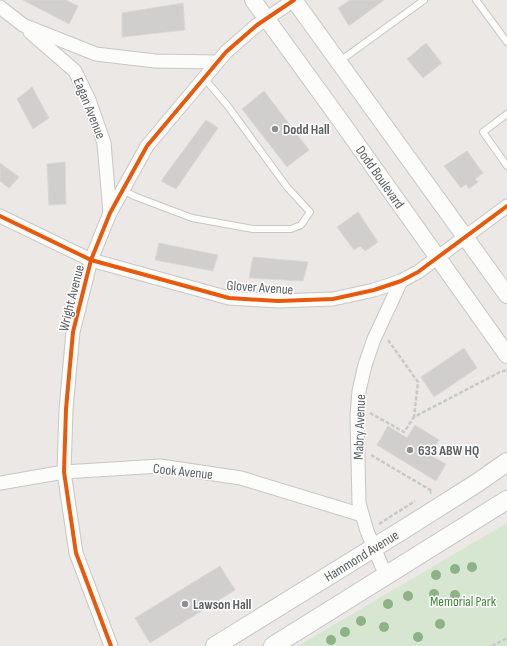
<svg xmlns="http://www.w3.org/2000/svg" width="507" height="646" viewBox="0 0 507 646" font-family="'Sofia Sans Condensed',sans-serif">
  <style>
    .green { fill: #d6e6d1 }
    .building { fill: #d1cfce; stroke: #dad8d4 }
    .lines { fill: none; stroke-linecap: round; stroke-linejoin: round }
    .service-casing { stroke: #c7c7c7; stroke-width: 8 }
    .minor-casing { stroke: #c7c7c7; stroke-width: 15 }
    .tertiary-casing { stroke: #c7c7c7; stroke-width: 18 }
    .secondary-casing { stroke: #c7c7c7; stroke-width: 20 }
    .path { stroke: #c6cbc8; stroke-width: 2.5; stroke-dasharray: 4 2; stroke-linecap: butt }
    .service { stroke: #fcfcfb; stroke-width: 6 }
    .minor { stroke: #fcfcfb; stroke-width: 13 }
    .tertiary { stroke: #fcfcfb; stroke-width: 16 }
    .secondary { stroke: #fcfcfb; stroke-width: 18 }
    .cycleway-casing { stroke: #fff; stroke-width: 6 }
    .cycleway { stroke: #e8590c; stroke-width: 4 }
    .tree { fill: #8db286 }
    .poi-dot { fill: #8d9090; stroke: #fff; stroke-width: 1.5 }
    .labels { text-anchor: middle; stroke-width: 3; stroke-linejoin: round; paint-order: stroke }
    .street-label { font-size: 14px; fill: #5b6063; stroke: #fff }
    .poi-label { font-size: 14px; font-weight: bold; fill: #5b6063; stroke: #fff; text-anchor: start }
    .park-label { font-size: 14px; fill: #408538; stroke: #fff }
  </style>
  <rect width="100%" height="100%" fill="#ebe8e5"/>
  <path class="green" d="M507,523V646H298Z"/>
  <g class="building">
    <path d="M23,0H66L78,6L69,24Z"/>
    <path d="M350,0H384L349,26L338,8Z"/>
    <path d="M183,3L185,30L122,37V13Z"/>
    <path d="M426,43L442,63L423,78L407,59Z"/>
    <path d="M32,87L49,118L33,129L17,99Z"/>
    <path d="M264,91L309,150L287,167L242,109Z"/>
    <path d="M206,120L218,128L176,189L161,181Z"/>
    <path d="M467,151L483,173L475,179L478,182L469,189L466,184L461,188L444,166Z"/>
    <path d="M65,162L66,204L49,205L47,164Z"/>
    <path d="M0,163L19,177L9,188L0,181Z"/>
    <path d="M358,212L378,242L365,251L360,246L354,250L337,227Z"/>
    <path d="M159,243L218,255L213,271L155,260Z"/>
    <path d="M253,257L308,262L303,281L249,278Z"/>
    <path d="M464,348L477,368L434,397L421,377Z"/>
    <path d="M415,425L439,440L430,455L446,464L436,481L377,445L388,426L407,438Z"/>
    <path d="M220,566L235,590L150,643L135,618Z"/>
  </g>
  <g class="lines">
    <defs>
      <g id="service">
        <path d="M476,0L507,42"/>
        <path d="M340,61L424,0"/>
        <path d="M507,114L483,132L507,166"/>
        <path d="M123,190L134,196L192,218L253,229H291L301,225L310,212L287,187L227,105L204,78"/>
      </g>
      <g id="minor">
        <path d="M0,7L23,25L96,54L155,61L217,62"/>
        <path d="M30,32L75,71L89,100L104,143L110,213"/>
        <path d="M0,216L91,260L229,298L278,301L333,299L374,290L401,281L418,272L507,206"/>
        <path d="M0,483L64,472L160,466L241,478L362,515"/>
        <path d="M386,576L367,531L359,503L357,416L359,391L365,365L374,339L401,281"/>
        <path d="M111,646L76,553L64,472L66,409L73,332L91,260L110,213L147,146L226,52L257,25L294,0"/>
      </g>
      <g id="tertiary">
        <path id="s1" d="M253,0L335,113L507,355"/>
        <path d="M294,0L507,295"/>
      </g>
      <g id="secondary">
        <path id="s2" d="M215,646L409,526L477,483L507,462"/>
        <path d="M273,646L507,500"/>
      </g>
    </defs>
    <use href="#service" class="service-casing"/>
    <use href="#minor" class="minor-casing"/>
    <use href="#tertiary" class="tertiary-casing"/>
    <use href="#secondary" class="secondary-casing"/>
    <g class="path">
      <path d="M388,340L418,382L414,417L500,372L507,370"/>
      <path d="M370,413L404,432L414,417"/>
      <path d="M371,455L432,491L430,493"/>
      <path d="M379,524L415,501"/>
      <path d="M492,646L507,638"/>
    </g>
    <use href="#service" class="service"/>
    <use href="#minor" class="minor"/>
    <use href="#tertiary" class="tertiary"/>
    <use href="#secondary" class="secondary"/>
    <defs>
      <g id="cycleway">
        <path d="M0,216L91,260L229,298L278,301L333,299L374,290L401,281L418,272L507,206"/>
        <path d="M111,646L76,553L64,472L66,409L73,332L91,260L110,213L147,146L226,52L257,25L294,0"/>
      </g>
    </defs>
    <use href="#cycleway" class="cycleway-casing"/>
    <use href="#cycleway" class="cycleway"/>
  </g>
  <g class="tree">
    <circle cx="472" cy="567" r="5"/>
    <circle cx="455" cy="569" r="5"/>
    <circle cx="436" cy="575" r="5"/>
    <circle cx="434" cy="594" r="5"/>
    <circle cx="455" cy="595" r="5"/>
    <circle cx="408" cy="596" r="5"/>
    <circle cx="388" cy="604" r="5"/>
    <circle cx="361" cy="621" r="5"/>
    <circle cx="440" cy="624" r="5"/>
    <circle cx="384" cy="627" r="5"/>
    <circle cx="345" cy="632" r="5"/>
    <circle cx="418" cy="637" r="5"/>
    <circle cx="331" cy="640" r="5"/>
  </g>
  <g class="poi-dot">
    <circle cx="275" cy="129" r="4"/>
    <circle cx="410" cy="450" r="4"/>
    <circle cx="185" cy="604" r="4"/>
  </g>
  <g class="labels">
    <g class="street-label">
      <text transform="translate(90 108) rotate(68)" y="5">Eagan Avenue</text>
      <text dy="5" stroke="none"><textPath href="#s1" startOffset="218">Dodd Boulevard</textPath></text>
      <text transform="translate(260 287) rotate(4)" y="5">Glover Avenue</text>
      <text transform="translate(71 298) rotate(-76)" y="5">Wright Avenue</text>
      <text transform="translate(359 427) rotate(-88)" y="5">Mabry Avenue</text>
      <text transform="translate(183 471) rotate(6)" y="5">Cook Avenue</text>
      <text dy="5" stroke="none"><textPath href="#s2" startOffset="172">Hammond Avenue</textPath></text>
    </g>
    <g class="poi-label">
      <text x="283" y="134">Dodd Hall</text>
      <text x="418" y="455">633 ABW HQ</text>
      <text x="193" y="609">Lawson Hall</text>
    </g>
    <g class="park-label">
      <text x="463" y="606">Memorial Park</text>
    </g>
  </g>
</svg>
